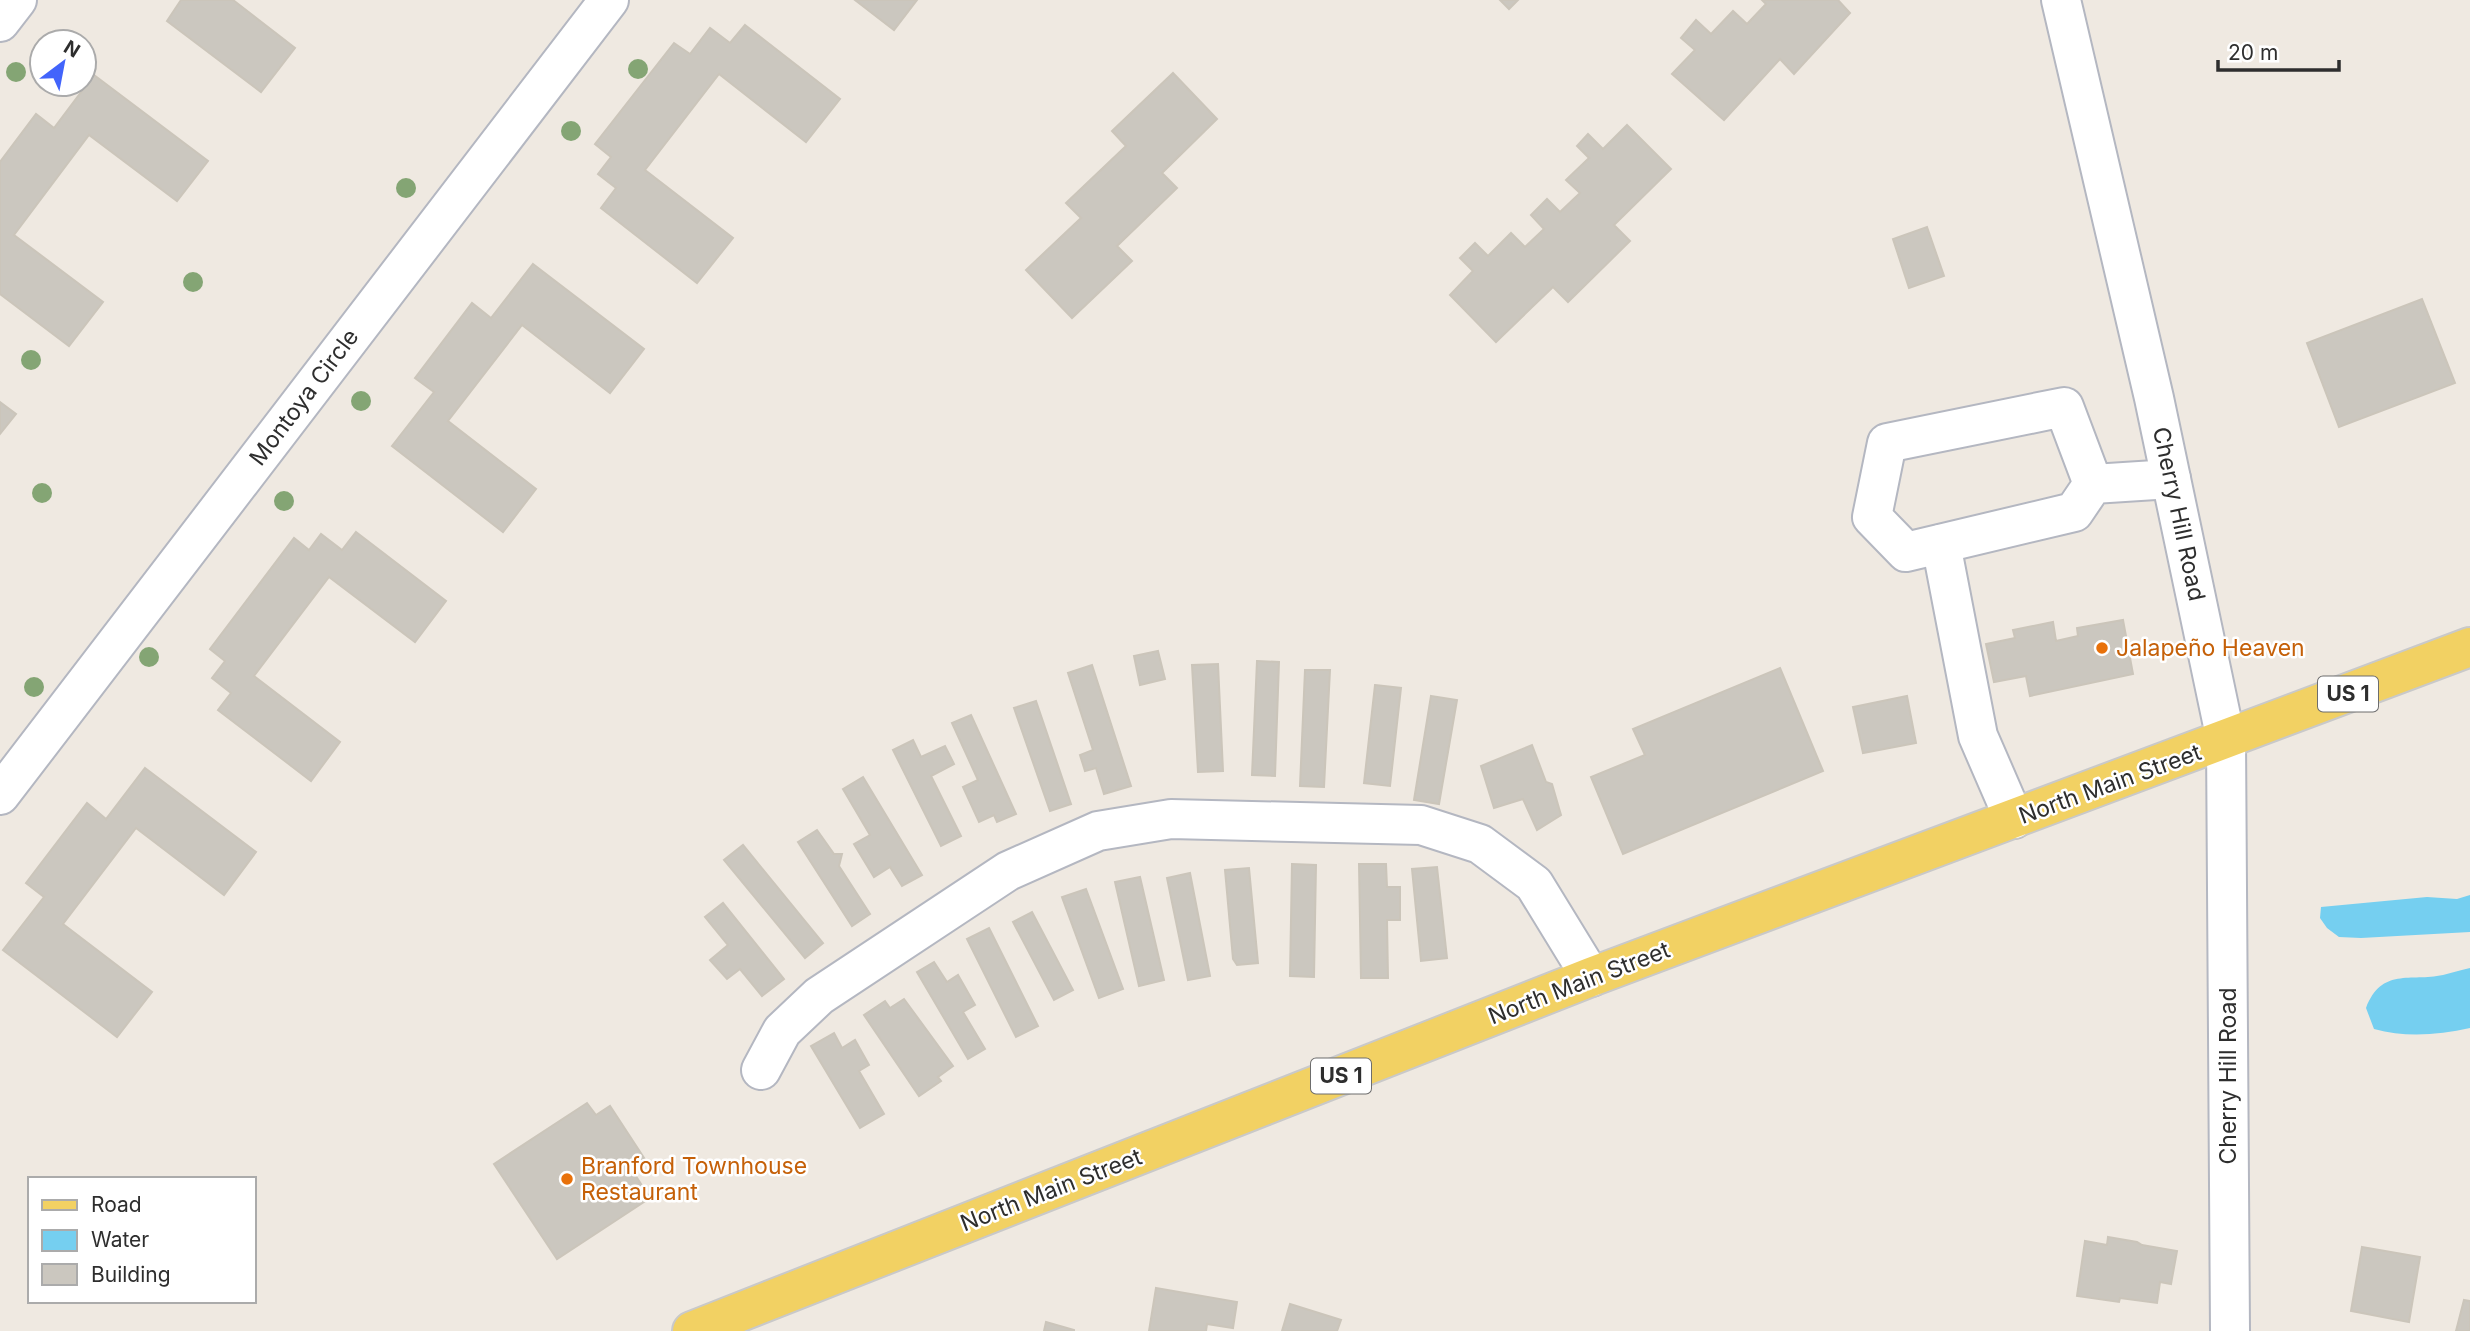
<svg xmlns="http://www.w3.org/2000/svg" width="2470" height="1331" viewBox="0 0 2470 1331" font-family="Inter,sans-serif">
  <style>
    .water { fill: #75cff0 }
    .building { fill: #cbc7bf; stroke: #cbc5ba; stroke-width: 2 }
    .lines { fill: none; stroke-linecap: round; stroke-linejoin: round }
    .minor-casing { stroke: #b4b7c1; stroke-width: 42 }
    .major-casing { stroke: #c9c9c9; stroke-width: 42 }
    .minor { stroke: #fff; stroke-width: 38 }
    .major { stroke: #f2d163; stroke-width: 38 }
    .tree { fill: #84a574 }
    .food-dot { fill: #e8710a; stroke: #fff; stroke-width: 2.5 }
    .labels { text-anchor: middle; stroke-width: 5; stroke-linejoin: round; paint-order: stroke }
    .shield { fill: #fff; stroke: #6d6d6d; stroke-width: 2 }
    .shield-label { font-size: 21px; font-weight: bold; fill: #2e2e2e }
    .street-label { font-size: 23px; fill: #2e2e2e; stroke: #fff }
    .food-label { font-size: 23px; fill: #c56008; stroke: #fff; text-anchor: start }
  </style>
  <rect width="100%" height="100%" fill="#efe9e1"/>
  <g class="water">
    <path d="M2470,895V932L2361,938L2339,937L2327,928L2320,918L2321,907L2427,897L2457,899Z"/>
    <path d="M2470,968V1028C2438,1035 2406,1038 2374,1029L2366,1008C2382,967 2410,982 2443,975C2452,973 2460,970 2470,968Z"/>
  </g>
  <g class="building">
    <path d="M181,0H233L295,48L261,92L167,21Z"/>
    <path d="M855,0H917L894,30Z"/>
    <path d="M1500,0H1518L1509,9Z"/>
    <path d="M1762,0H1838L1850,13L1794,74L1780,59L1724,120L1672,74L1695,50L1681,38L1696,20L1711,34L1733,11L1747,24L1766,4Z"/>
    <path d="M745,25L840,99L806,142L719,74L645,170L733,238L697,283L601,208L616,188L598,174L611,157L595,144L674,43L690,54L710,28L730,43Z"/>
    <path d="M1173,73L1217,119L1162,173L1177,188L1117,246L1132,261L1072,318L1026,270L1081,218L1066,203L1126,146L1112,131Z"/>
    <path d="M94,75L208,161L177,201L89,135L14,235L103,302L69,346L0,294V162L36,114L54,128Z"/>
    <path d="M1627,125L1671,169L1614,225L1630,241L1568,302L1553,287L1496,342L1450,295L1473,271L1460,258L1475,243L1488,256L1511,233L1525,247L1544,229L1531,215L1547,199L1560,212L1580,193L1566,180L1589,158L1577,146L1588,134L1603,149Z"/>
    <path d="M1927,227L1944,276L1909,288L1893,239Z"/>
    <path d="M533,264L644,349L610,393L522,325L448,421L536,489L503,532L392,446L434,392L415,378L472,303L491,318Z"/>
    <path d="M2422,299L2455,383L2339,427L2307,343Z"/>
    <path d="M0,402L16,414L0,434Z"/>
    <path d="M356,532L446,601L415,642L329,577L254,676L340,742L311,781L218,710L231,693L212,678L225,661L210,649L294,538L309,550L321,534L342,550Z"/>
    <path d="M2123,620L2133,674L2030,696L2026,676L1994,682L1986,644L2015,638L2013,630L2053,622L2056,641L2078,636L2077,628Z"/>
    <path d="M1158,651L1165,679L1140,685L1134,656Z"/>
    <path d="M1257,661L1279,662L1275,776L1252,775Z"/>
    <path d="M1218,664L1223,771L1198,772L1192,665Z"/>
    <path d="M1092,665L1131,786L1104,794L1096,768L1085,771L1080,755L1093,750L1068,673Z"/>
    <path d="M1780,668L1823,771L1623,854L1591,777L1645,755L1633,729Z"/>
    <path d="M1305,670H1330L1324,787L1300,786Z"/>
    <path d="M1375,685L1401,688L1390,786L1364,783Z"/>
    <path d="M1431,696L1457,700L1439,804L1414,800Z"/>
    <path d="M1907,696L1916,743L1863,753L1853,707Z"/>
    <path d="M1036,701L1071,804L1050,811L1014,708Z"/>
    <path d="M971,715L1016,814L997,822L994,815L979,822L963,787L978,780L952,723Z"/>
    <path d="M913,740L921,757L945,746L954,764L931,776L961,836L941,846L893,750Z"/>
    <path d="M1532,745L1546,782L1552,784L1561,815L1537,830L1523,799L1494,808L1481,766Z"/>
    <path d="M145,768L256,852L224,895L136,828L63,924L152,992L117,1037L3,950L44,897L26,883L87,803L106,819Z"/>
    <path d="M863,777L922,875L902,886L890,867L874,877L854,844L870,835L843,789Z"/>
    <path d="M817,830L834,854H842L839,866L870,914L852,926L798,842Z"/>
    <path d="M743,845L823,943L805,958L724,860Z"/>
    <path d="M1292,864L1316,865L1314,977L1290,976Z"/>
    <path d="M1359,864H1386L1387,887H1400V920H1387L1388,978H1361Z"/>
    <path d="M1437,867L1447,958L1421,961L1412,869Z"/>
    <path d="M1249,868L1258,963L1237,965L1233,959L1225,870Z"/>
    <path d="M1190,873L1210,976L1188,980L1167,878Z"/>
    <path d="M1140,877L1164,980L1139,986L1115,882Z"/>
    <path d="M1086,889L1123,989L1099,998L1062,897Z"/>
    <path d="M723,903L784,979L762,996L740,969L727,979L710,960L728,945L705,917Z"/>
    <path d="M1032,912L1073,990L1054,1000L1013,922Z"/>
    <path d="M989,928L1038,1026L1016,1037L967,939Z"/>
    <path d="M934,962L947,982L958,975L975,1005L963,1012L985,1049L968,1059L917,972Z"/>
    <path d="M904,999L953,1066L938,1077L941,1081L919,1096L864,1015L885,1001L890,1008Z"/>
    <path d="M834,1033L842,1048L855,1040L869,1065L859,1071L884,1114L860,1128L811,1046Z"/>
    <path d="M587,1103L596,1115L610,1106L646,1161L632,1170L650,1198L557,1259L494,1164Z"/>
    <path d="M2108,1237L2137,1242L2142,1245L2177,1251L2171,1284L2160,1282L2157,1303L2120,1298L2119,1302L2077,1296L2085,1241L2107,1245Z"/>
    <path d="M2362,1247L2420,1257L2409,1322L2351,1311Z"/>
    <path d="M1156,1288L1237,1302L1233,1328L1207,1324L1206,1331H1149Z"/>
    <path d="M2464,1300L2470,1301V1331H2456Z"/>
    <path d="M1290,1304L1341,1320L1337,1331H1282Z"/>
    <path d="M1046,1322L1074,1330V1331H1044Z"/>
  </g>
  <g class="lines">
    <defs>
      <g id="minor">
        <path d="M2061,0L2154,398L2226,740L2230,1331"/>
        <path d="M0,22L17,0"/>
        <path d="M2093,484L2074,512L1906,552L1872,517L1887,443L2064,407L2093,484L2171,479"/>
        <path d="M1941,544L1978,736L2014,819"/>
        <path d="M0,795L609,0"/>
        <path d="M761,1070L782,1031L819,996L1008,871L1098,831L1171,819L1421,825L1480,844L1534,884L1591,977"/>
      </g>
      <path id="major" d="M692,1331L1591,977L2470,647"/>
    </defs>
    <use href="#minor" class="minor-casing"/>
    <use href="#major" class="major-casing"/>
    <use href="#minor" class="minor"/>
    <use href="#major" class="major"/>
  </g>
  <g class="tree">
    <circle cx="638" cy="69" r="10"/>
    <circle cx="16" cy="72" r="10"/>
    <circle cx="571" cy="131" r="10"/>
    <circle cx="406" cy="188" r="10"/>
    <circle cx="193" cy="282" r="10"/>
    <circle cx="31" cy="360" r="10"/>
    <circle cx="361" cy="401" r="10"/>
    <circle cx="42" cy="493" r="10"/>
    <circle cx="284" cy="501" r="10"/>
    <circle cx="149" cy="657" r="10"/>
    <circle cx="34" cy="687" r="10"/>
  </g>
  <g class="food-dot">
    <circle cx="2102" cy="648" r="7"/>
    <circle cx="567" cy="1179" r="7"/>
  </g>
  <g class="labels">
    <g class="shield">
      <rect x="2318" y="676.5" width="60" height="35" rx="5"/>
      <rect x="1311" y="1058.5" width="60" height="35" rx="5"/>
    </g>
    <g class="shield-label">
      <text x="2348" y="701">US 1</text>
      <text x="1341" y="1083">US 1</text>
    </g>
    <g class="street-label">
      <text transform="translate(304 397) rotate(-53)" y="8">Montoya Circle</text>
      <text transform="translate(2179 514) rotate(78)" y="8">Cherry Hill Road</text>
      <text transform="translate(2110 784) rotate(-20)" y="8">North Main Street</text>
      <text transform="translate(1579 983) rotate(-21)" y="8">North Main Street</text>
      <text transform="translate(2228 1076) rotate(-90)" y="8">Cherry Hill Road</text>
      <text transform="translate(1051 1190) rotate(-21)" y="8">North Main Street</text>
    </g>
    <g class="food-label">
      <text x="2116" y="656">Jalapeño Heaven</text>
      <text x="581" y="1174">Branford Townhouse<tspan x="581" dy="26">Restaurant</tspan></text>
    </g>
  </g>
  <rect x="28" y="1177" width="228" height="126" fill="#ffffff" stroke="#ababab" stroke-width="2"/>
  <rect x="42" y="1200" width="35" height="10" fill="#f2d163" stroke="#ababab" stroke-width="2"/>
  <text x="91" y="1212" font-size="21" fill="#2e2e2e">Road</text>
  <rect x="42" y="1230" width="35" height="21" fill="#75cff0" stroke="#ababab" stroke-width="2"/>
  <text x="91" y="1247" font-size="21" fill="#2e2e2e">Water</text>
  <rect x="42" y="1264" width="35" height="21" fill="#cbc7bf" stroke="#ababab" stroke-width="2"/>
  <text x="91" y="1282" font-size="21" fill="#2e2e2e">Building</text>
  <g transform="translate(63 63) rotate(32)"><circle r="33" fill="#ffffff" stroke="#ababab" stroke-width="2"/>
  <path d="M0-5L12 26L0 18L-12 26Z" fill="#4264fb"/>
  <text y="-10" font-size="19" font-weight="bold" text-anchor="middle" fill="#2e2e2e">N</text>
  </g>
  <path d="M2218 60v10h121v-10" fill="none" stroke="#2e2e2e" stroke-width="3.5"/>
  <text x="2228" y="60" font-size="21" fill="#2e2e2e" stroke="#ffffff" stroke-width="5" paint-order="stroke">20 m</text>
</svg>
